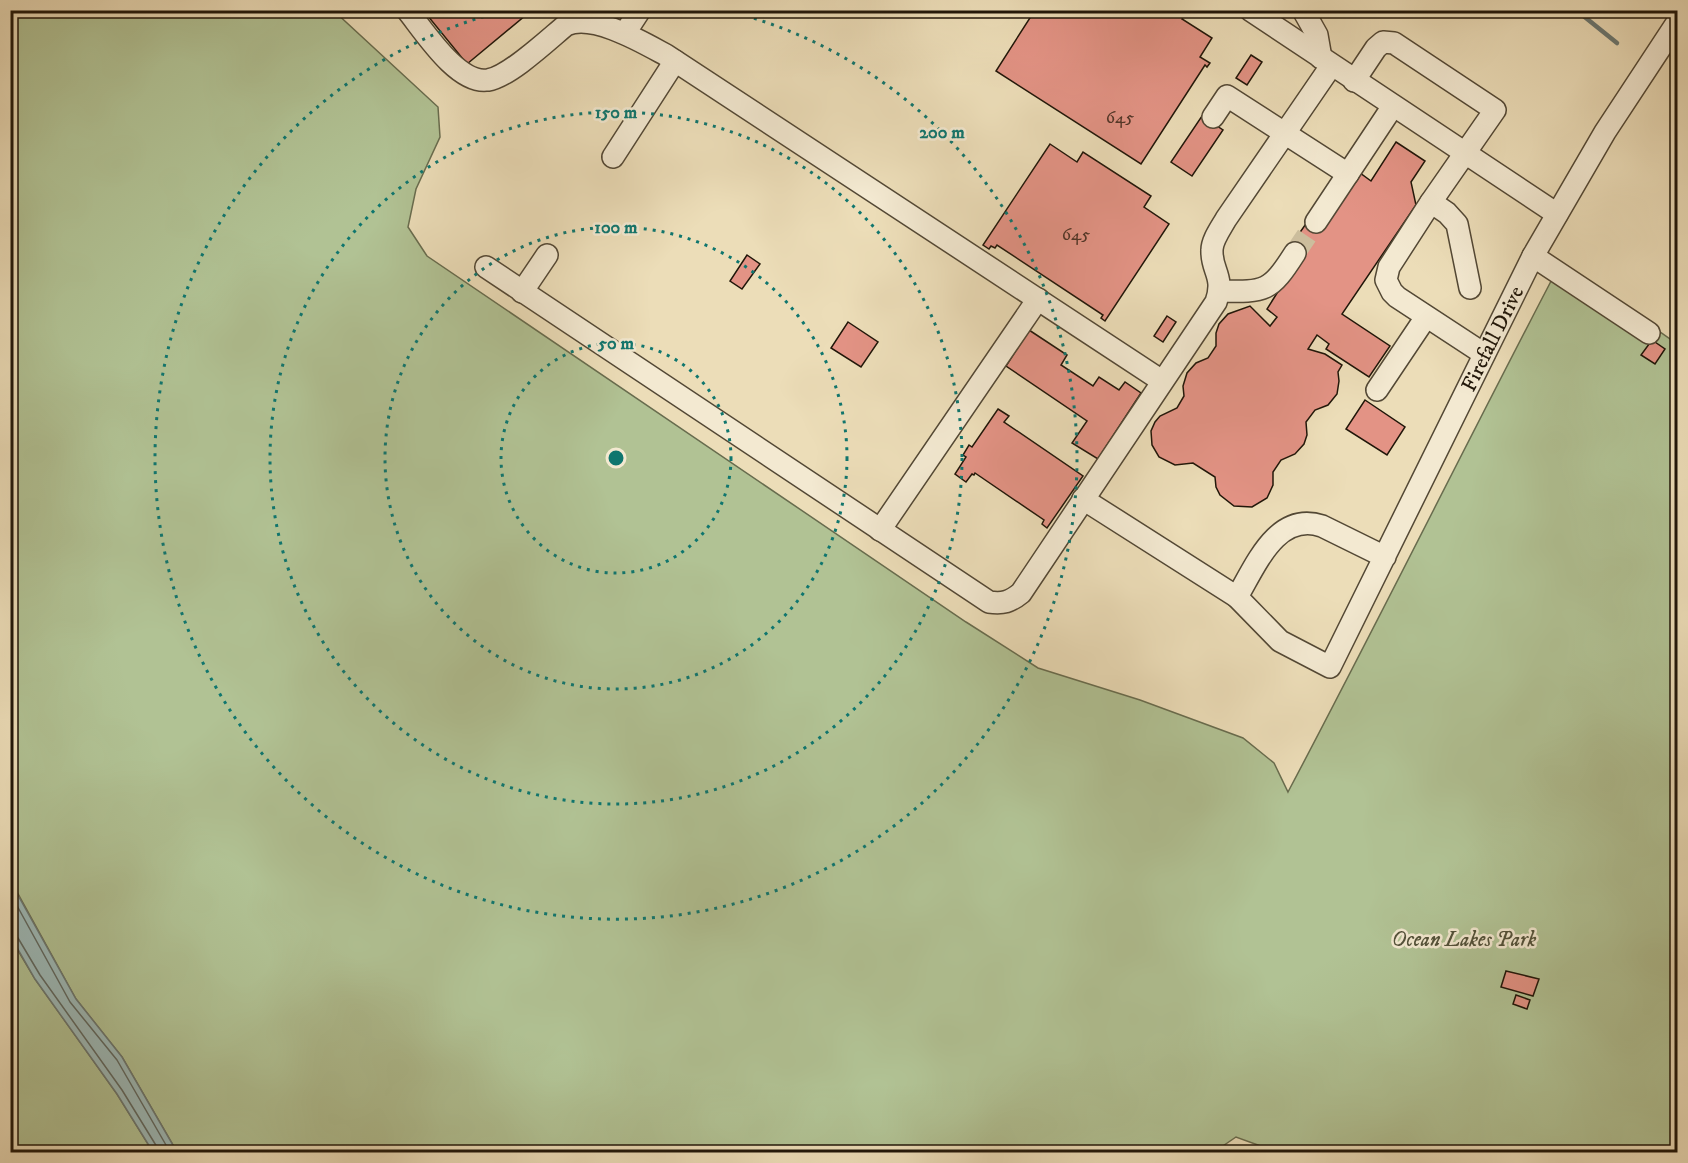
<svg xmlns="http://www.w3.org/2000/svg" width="1688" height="1163" viewBox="0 0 1688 1163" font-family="'IM FELL DW Pica',serif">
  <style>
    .green { fill: #b1c294; stroke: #686c4e; stroke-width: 1.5 }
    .water { fill: #9cbab9; stroke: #6a7873; stroke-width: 1.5 }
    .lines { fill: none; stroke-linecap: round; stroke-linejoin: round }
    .shore { stroke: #5e6861; stroke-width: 1.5 }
    .stream { stroke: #6a7873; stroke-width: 4.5 }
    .building { fill: #e39385; stroke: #201609; stroke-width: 1.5 }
    .minor-tunnel { stroke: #cdbf9e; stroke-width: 21; stroke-dasharray: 21 10; stroke-linecap: butt }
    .minor-casing { stroke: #534835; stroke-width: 24 }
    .minor { stroke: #f3e9d1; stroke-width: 21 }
    .ring { fill: none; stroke: #0f766e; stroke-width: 3; stroke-dasharray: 3 6 }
    .labels { text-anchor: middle; stroke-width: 5; stroke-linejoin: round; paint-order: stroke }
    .number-label { font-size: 18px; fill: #513528 }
    .street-label { font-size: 21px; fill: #201609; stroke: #f3e9d1 }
    .park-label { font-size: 21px; font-style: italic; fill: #53523a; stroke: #f3e9d1 }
    .centre { fill: #0f766e; stroke: #f3e9d1; stroke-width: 3 }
    .ring-label { font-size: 18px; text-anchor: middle; font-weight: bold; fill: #0f766e; stroke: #f3e9d1; stroke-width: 5; stroke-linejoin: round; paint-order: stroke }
  </style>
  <rect width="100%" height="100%" fill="#ecddb8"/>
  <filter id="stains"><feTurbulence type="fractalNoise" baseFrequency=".00333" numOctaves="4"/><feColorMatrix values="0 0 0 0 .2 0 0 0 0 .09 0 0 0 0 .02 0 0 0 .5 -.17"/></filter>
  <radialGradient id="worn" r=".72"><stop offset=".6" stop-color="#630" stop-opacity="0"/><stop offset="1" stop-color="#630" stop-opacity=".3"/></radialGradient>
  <g class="green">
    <path d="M11,11H334L438,107L440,137L416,189L408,227L427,256L966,622L1038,668L1140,700L1243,738L1274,763L1288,792C1381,616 1469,438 1561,262L1677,344V1152H1277L1236,1137L1214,1152H177L122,1057L76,999L11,881L10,474L15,473L11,460Z"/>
    <path d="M10,937L35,979L117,1094L153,1152H11Z"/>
  </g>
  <path class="water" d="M10,881L76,999L122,1057L177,1152H153L117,1094L35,979L11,937Z"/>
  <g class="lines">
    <g class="shore">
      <path d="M10,893L70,1002L117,1060L170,1152"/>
      <path d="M10,935L18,938L40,975L122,1090L157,1147V1152"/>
    </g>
    <path class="stream" d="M1576,10L1617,43"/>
  </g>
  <g class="building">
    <path d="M423,10H532L467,64Z"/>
    <path d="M1035,10H1188L1182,19L1212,38L1200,57L1210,63L1207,67L1205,65L1141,164L996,71Z"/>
    <path d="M1251,55L1262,62L1247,85L1236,78Z"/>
    <path d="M1202,116L1223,130L1192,176L1171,162Z"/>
    <path d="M1396,142L1425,161L1411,182L1416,205L1342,314L1390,346L1369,377L1326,349L1329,344L1317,335L1308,349L1325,354L1342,365L1338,372L1339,381L1337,394L1328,405L1315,410L1306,422L1307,435L1304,444L1295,454L1281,460L1273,472V485L1267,498L1252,507L1234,506L1220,495L1216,487L1215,477L1193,463L1175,465L1159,457L1152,445L1151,431L1155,422L1160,416L1177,408L1184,396L1183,386L1187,373L1196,363L1208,358L1216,346V333L1219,324L1228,314L1250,306L1270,326L1277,317L1267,309L1286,279L1289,248L1310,218L1360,173L1371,181Z"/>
    <path d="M1050,144L1077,162L1083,152L1151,196L1144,207L1169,224L1105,321L1101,318L1103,315L997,245L995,248L991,246L989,249L983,245Z"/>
    <path d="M747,255L760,264L742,289L730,281Z"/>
    <path d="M1167,316L1176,322L1163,342L1154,336Z"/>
    <path d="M848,322L878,342L861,367L831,348Z"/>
    <path d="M1029,330L1067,355L1061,365L1093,386L1099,377L1119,390L1125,382L1141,393L1098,459L1072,443L1087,421L1006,366Z"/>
    <path d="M1652,340L1665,349L1655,364L1641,355Z"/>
    <path d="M1365,400L1405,427L1387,455L1346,429Z"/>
    <path d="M998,409L1009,416L1004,422L1083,476L1047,528L1042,524L1044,520L975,473L974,475L972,474L966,482L955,474L966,457L963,455L969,445L972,447Z"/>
    <path d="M1506,971L1539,979L1533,996L1501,987Z"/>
    <path d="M1516,995L1530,1000L1527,1009L1513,1004Z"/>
  </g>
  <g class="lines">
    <path class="minor-tunnel" d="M1295,253L1316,222"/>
    <defs>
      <g id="minor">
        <path d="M407,10C424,31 458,85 488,80C509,77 549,39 566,25C593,13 642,42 666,55L1162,381"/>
        <path d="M1250,10L1557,214"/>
        <path d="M1303,10L1317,35L1321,58"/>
        <path d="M625,33L640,10"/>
        <path d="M1354,81L1376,48L1383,42L1394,43L1495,110L1431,202L1389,267L1386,280L1392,292L1397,297L1484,354"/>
        <path d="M1213,117L1227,96L1348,174"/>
        <path d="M613,157L675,61"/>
        <path d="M1431,202L1447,213L1457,224L1470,288"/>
        <path d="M1316,222L1393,106"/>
        <path d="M1533,256L1649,333"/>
        <path d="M486,267L989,602C1003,604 1010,602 1021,593L1216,302C1225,276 1211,271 1212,250C1212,240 1221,228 1226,219L1331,66"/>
        <path d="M1220,291C1266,292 1270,292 1295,253"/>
        <path d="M522,292L547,255"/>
        <path d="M1377,390L1426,317"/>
        <path d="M1083,499L1237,597"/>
        <path d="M880,530L1038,299"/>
        <path id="s1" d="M1385,557L1322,526C1277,511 1256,565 1237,597L1280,641L1330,667L1533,256L1605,132L1678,21"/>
      </g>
    </defs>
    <use href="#minor" class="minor-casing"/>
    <use href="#minor" class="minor"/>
  </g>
  <g class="ring">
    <circle cx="616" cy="458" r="115"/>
    <circle cx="616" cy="458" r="231"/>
    <circle cx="616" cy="458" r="346"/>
    <path d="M728 11A461 461 0 1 1 504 11"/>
  </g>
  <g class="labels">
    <g class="number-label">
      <text x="1120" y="123">645</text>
      <text x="1076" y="240">645</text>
    </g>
    <g class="street-label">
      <text dy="7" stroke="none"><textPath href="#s1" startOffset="676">Firefall Drive</textPath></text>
    </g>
    <g class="park-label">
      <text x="1464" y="946">Ocean Lakes Park</text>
    </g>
  </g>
  <circle cx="616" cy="458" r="9" class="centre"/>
  <g class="ring-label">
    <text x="616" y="118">150 m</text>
    <text x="942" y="138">200 m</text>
    <text x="616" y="233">100 m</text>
    <text x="616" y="349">50 m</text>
  </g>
  <rect width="1688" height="1163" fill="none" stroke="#ecddb8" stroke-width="36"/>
  <rect x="12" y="12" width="1664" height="1139" fill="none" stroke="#201609" stroke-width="3"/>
  <rect x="18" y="18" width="1652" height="1127" fill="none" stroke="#201609" stroke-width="1.5"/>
  <rect width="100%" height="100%" filter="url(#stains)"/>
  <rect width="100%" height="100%" fill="url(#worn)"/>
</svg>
